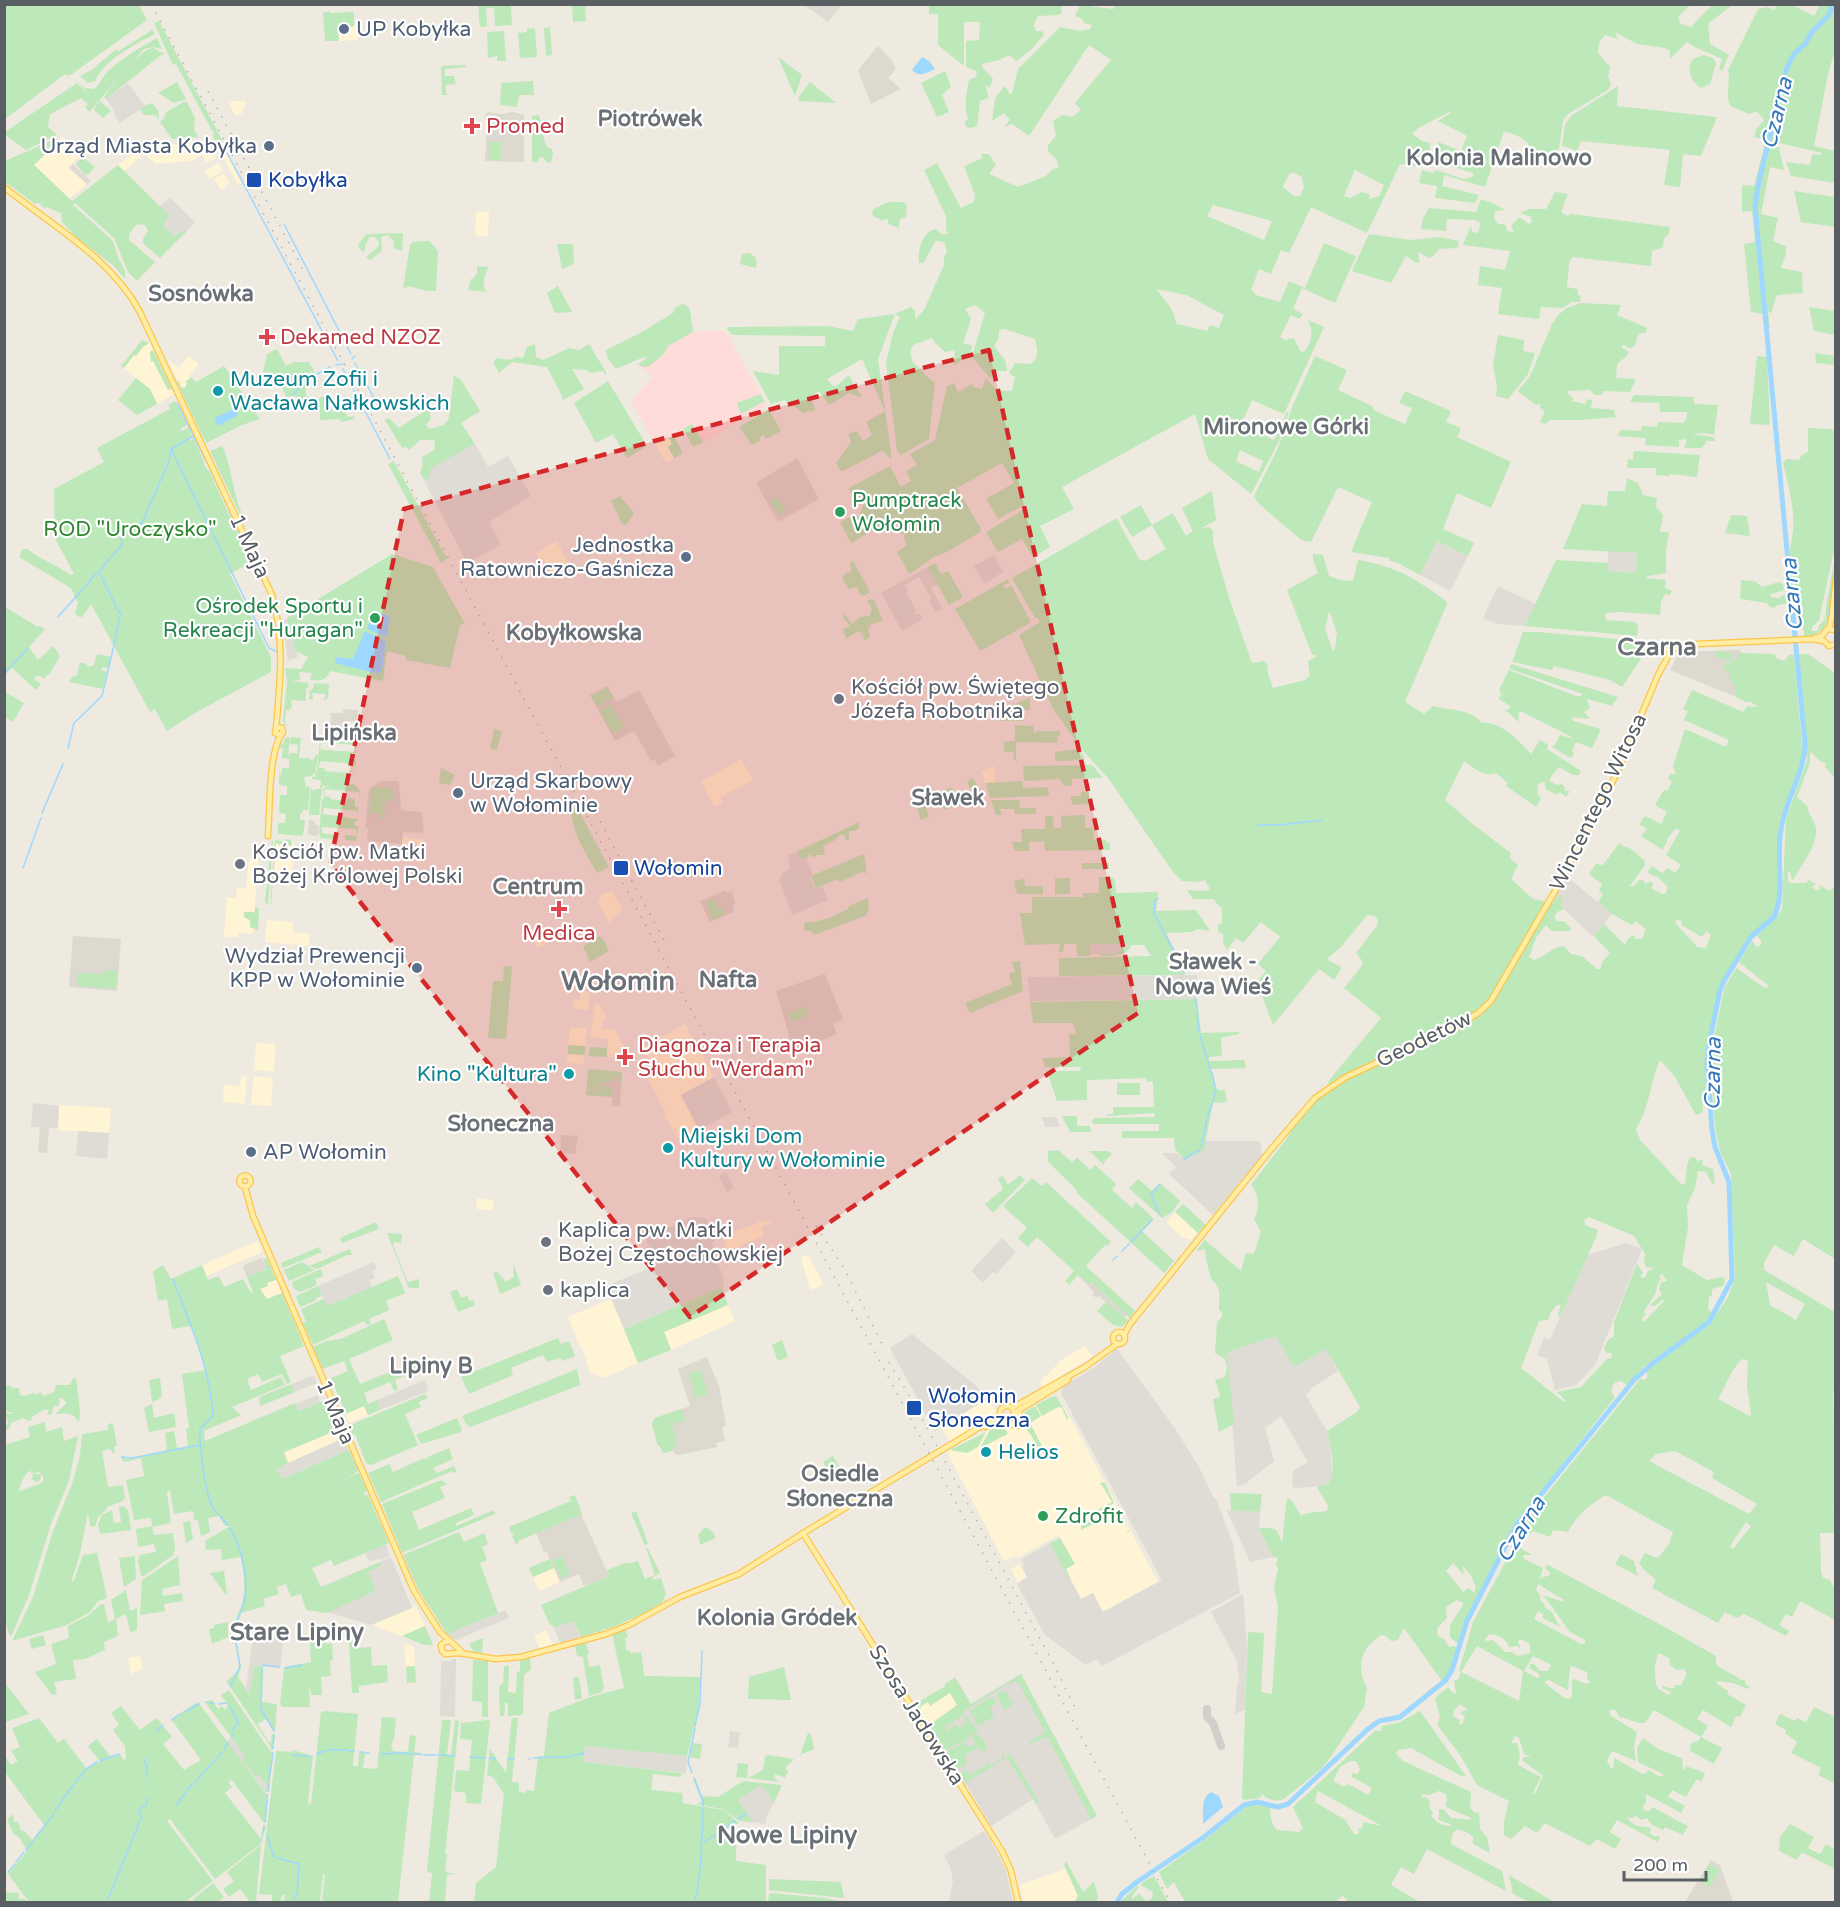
<svg xmlns="http://www.w3.org/2000/svg" width="1840" height="1907" viewBox="0 0 1840 1907" font-family="'Varela Round',sans-serif">
  <style>
    .commercial { fill: #fff4d4 }
    .industrial { fill: #dedcd5 }
    .education { fill: #ddd9cf }
    .medical { fill: #fddcda }
    .green { fill: #bce8ba; fill-rule: evenodd }
    .water { fill: #9fd8ff }
    .lines { fill: none; stroke-linecap: round; stroke-linejoin: round }
    .stream { stroke: #9fd8ff; stroke-width: 1.5 }
    .river { stroke: #9fd8ff; stroke-width: 5 }
    .taxiway { stroke: #d0cfca; stroke-width: 8 }
    .major-casing { stroke: #fdc54a; stroke-width: 7 }
    .major { stroke: #ffeda4; stroke-width: 4.5 }
    .rail { stroke: #b3b4b4; stroke-width: 1.5; stroke-dasharray: 1.5 8; stroke-linecap: butt }
    .marked { fill: #d62828; fill-opacity: 0.2; stroke: #d62828; stroke-width: 4.5; stroke-dasharray: 12 8; stroke-linejoin: round }
    .service-dot { fill: #5c6f8a; stroke: #fff; stroke-width: 2 }
    .health-dot { fill: #e0444e; stroke: #fff; stroke-width: 2 }
    .transit-dot { fill: #1a4fb4; stroke: #fff; stroke-width: 2 }
    .culture-dot { fill: #0f9aa8; stroke: #fff; stroke-width: 2 }
    .leisure-dot { fill: #2e9e5b; stroke: #fff; stroke-width: 2 }
    .worship-dot { fill: #6b7280; stroke: #fff; stroke-width: 2 }
    .labels { text-anchor: middle; stroke-width: 4.5; stroke-linejoin: round; paint-order: stroke }
    .service-label { font-size: 21px; fill: #4e5e75; stroke: #fff; text-anchor: start }
    .health-label { font-size: 21px; fill: #be3a42; stroke: #fff; text-anchor: start }
    .transit-label { font-size: 21px; fill: #164399; stroke: #fff; text-anchor: start }
    .culture-label { font-size: 21px; fill: #0d838f; stroke: #fff; text-anchor: start }
    .leisure-label { font-size: 21px; fill: #27864d; stroke: #fff; text-anchor: start }
    .park-label { font-size: 21px; fill: #2e862e; stroke: #fff }
    .street-label { font-size: 21px; fill: #595e63; stroke: #fff }
    .worship-label { font-size: 21px; fill: #5b616d; stroke: #fff; text-anchor: start }
    .water-label { font-size: 22px; font-style: italic; fill: #3479b9; stroke: #fff }
    .neighbourhood-label { font-size: 22px; font-weight: bold; fill: #6a7075; stroke: #fff }
    .quarter-label { font-size: 24px; font-weight: bold; fill: #6a7075; stroke: #fff }
    .district-label { font-size: 27px; font-weight: bold; fill: #6a7075; stroke: #fff }
  </style>
  <rect width="100%" height="100%" fill="#eeeae0"/>
  <g class="commercial">
    <path d="M354,26L358,27V40L339,41L338,29L343,27Z"/>
    <path d="M232,101H246L242,114L235,115L229,103Z"/>
    <path d="M62,137L81,154L69,168L87,184L69,199L34,165Z"/>
    <path d="M119,139L129,148L120,156L111,148Z"/>
    <path d="M205,142L216,158L206,163L202,155L192,161L156,164L139,150L140,147Z"/>
    <path d="M222,146L242,183L238,185L218,148Z"/>
    <path d="M135,152L141,157L124,171L118,165Z"/>
    <path d="M219,163L223,171L210,179L204,171Z"/>
    <path d="M224,173L229,182L222,191L214,179Z"/>
    <path d="M476,212H489L488,236H476L475,234Z"/>
    <path d="M142,340L146,343L149,341L174,394L157,404L150,389L121,366Z"/>
    <path d="M188,356L199,364L189,376L196,382L182,390L168,360L179,368Z"/>
    <path d="M669,438L672,444L668,447L674,458L666,463L655,445Z"/>
    <path d="M556,541L570,565L550,577L536,553Z"/>
    <path d="M741,759L753,780L721,797L723,802L714,807L701,782Z"/>
    <path d="M995,766V783H985L981,771Z"/>
    <path d="M403,837L423,839V843L421,846L402,844Z"/>
    <path d="M276,841L294,842L292,874L274,873Z"/>
    <path d="M249,859H258L253,934L238,933V937H226L224,935L227,897L236,898L237,888H246Z"/>
    <path d="M610,891L613,893L622,908L621,912L609,923L597,901L600,899L599,896Z"/>
    <path d="M267,920L293,922V932L310,934L309,946L265,942Z"/>
    <path d="M553,927V939L538,948L535,944L536,930H547Z"/>
    <path d="M581,991L590,992L588,1010L573,1009L574,999L580,1000Z"/>
    <path d="M595,1003L599,1004L608,1020H603L602,1029L615,1030L630,1059L607,1057L608,1039L590,1037Z"/>
    <path d="M685,1024L714,1077L681,1095L698,1128L696,1129L697,1131L680,1141L664,1115L666,1114L648,1079V1068L653,1066L643,1047Z"/>
    <path d="M570,1027L587,1028L585,1046L568,1045Z"/>
    <path d="M256,1043L275,1044L274,1072L254,1070Z"/>
    <path d="M568,1054L585,1055L584,1064L567,1063Z"/>
    <path d="M247,1075L245,1104L223,1102L224,1085L240,1086L241,1076Z"/>
    <path d="M254,1076L273,1078L271,1106L258,1105V1103L256,1105H251Z"/>
    <path d="M59,1105L109,1108L111,1110L109,1133L58,1130Z"/>
    <path d="M477,1198L494,1200L493,1210L476,1209Z"/>
    <path d="M1175,1212L1197,1232L1191,1240L1182,1237L1168,1224L1167,1221Z"/>
    <path d="M762,1221L773,1222L761,1227L764,1236L727,1251L723,1236Z"/>
    <path d="M257,1241L262,1250L260,1253L206,1276L202,1265Z"/>
    <path d="M808,1255L824,1285L810,1290L801,1257Z"/>
    <path d="M276,1280L282,1293L267,1299L260,1289L268,1286L266,1283Z"/>
    <path d="M611,1299L638,1363L604,1378L590,1372L582,1347H580L568,1317Z"/>
    <path d="M728,1305L735,1321L671,1350L664,1332Z"/>
    <path d="M1085,1346L1093,1356L1043,1387L1040,1382L1061,1360Z"/>
    <path d="M1056,1396L1073,1423L1158,1582L1102,1612L1093,1593L1081,1599L1066,1569L1074,1563L1059,1535L1019,1557H1012L1004,1561L947,1452L970,1439L999,1426L1012,1428L1021,1421L1025,1412L1051,1397Z"/>
    <path d="M987,1398L997,1413L950,1442L941,1427Z"/>
    <path d="M364,1406L368,1415L349,1423L345,1414Z"/>
    <path d="M340,1429L344,1438L288,1463L284,1453Z"/>
    <path d="M1019,1564L1027,1577L1018,1583L1011,1569Z"/>
    <path d="M554,1568L560,1582L539,1591L533,1577Z"/>
    <path d="M416,1606L425,1626L402,1636L371,1625Z"/>
    <path d="M546,1630L552,1644L551,1646L540,1649L534,1636Z"/>
    <path d="M404,1644L414,1647L415,1666L406,1667Z"/>
    <path d="M140,1656L142,1669L131,1674L128,1658Z"/>
    <path d="M954,1680L968,1704L929,1728L915,1704Z"/>
    <path d="M1068,1868L1081,1894L1075,1902H1024L1020,1885Z"/>
  </g>
  <g class="industrial">
    <path d="M804,5H842L828,22Z"/>
    <path d="M128,83L145,106L120,123L115,116L114,110L106,99Z"/>
    <path d="M73,164L91,181L87,184L69,168Z"/>
    <path d="M170,198L195,222L186,232L183,230L174,236L163,225L160,206Z"/>
    <path d="M475,444L488,467L508,456L531,496L489,522L501,545L467,563L420,473Z"/>
    <path d="M1437,541L1468,556L1450,591L1420,575Z"/>
    <path d="M1608,551L1637,553L1636,573L1607,571Z"/>
    <path d="M994,555L1003,572L984,584L974,566Z"/>
    <path d="M928,567L938,584L931,588L942,608L936,612L932,606L929,600L931,598L919,577L905,585L908,592L906,593L917,611L914,613L915,615L919,613L923,619L902,631L881,593Z"/>
    <path d="M1498,586L1536,604L1525,626L1496,624L1483,618Z"/>
    <path d="M288,619L298,657L288,661L283,624L284,620Z"/>
    <path d="M802,849L813,874L810,876L815,889L823,887L828,900L792,915L779,878L783,876L782,873L790,869L788,855Z"/>
    <path d="M1564,874L1612,914L1593,937L1561,906L1559,895L1553,903H1547Z"/>
    <path d="M1090,944H1131L1111,955L1102,954L1090,955Z"/>
    <path d="M1197,975V999L1030,1001L1028,977Z"/>
    <path d="M714,1077L732,1112L701,1129L700,1127L698,1128L681,1095Z"/>
    <path d="M33,1103L59,1106L58,1128L31,1127Z"/>
    <path d="M1042,1117H1056L1060,1127H1045Z"/>
    <path d="M78,1131L109,1133L107,1159L76,1156Z"/>
    <path d="M1205,1141H1260L1261,1148L1262,1156L1213,1215L1169,1174L1176,1167L1162,1153H1177L1185,1160L1204,1150Z"/>
    <path d="M726,1172L734,1188L727,1192L719,1176Z"/>
    <path d="M693,1217L705,1218L710,1224L715,1241L712,1243L714,1249L713,1250L723,1276L724,1286L624,1329L606,1286L650,1268L644,1248L649,1246L644,1235L660,1229L661,1231Z"/>
    <path d="M1002,1238L1016,1252L996,1274L993,1272L983,1283L971,1271Z"/>
    <path d="M1627,1243L1642,1249L1595,1365L1576,1385L1555,1390L1547,1359L1537,1355L1544,1338L1550,1340L1587,1255Z"/>
    <path d="M374,1262L377,1269L372,1271L375,1278L369,1280L372,1287L327,1306L318,1286Z"/>
    <path d="M912,1334L974,1384L988,1398L935,1431L890,1348Z"/>
    <path d="M1276,1336L1326,1348L1338,1371L1310,1389L1311,1391L1305,1394L1327,1431L1331,1450L1332,1478L1325,1486L1294,1488L1292,1484L1293,1471L1308,1462L1281,1416L1265,1428L1274,1461L1245,1484L1237,1487L1227,1352Z"/>
    <path d="M1116,1349L1118,1350L1174,1427L1199,1467L1213,1497L1216,1499L1233,1544L1240,1593L1102,1666L1097,1659L1086,1665L1045,1635L1017,1584L1027,1577L1022,1567L1024,1565L1022,1559L1050,1543L1081,1599L1093,1593L1103,1612L1162,1580L1061,1393L1064,1386L1095,1367Z"/>
    <path d="M314,1375L317,1383L295,1392L292,1384Z"/>
    <path d="M425,1380L428,1389L426,1392L380,1410L377,1400Z"/>
    <path d="M318,1395L320,1402L298,1411L295,1404Z"/>
    <path d="M344,1438L349,1450L282,1479L277,1468Z"/>
    <path d="M1231,1510L1260,1512L1259,1528L1273,1557L1250,1562L1227,1511Z"/>
    <path d="M386,1544L390,1556L380,1560L379,1559L369,1561L365,1553Z"/>
    <path d="M391,1557L412,1608L371,1625L327,1612L376,1591L366,1568Z"/>
    <path d="M1243,1594L1247,1647L1245,1710L1235,1714L1237,1686L1239,1680L1237,1661L1211,1612Z"/>
    <path d="M505,1610L509,1618L456,1640L447,1634Z"/>
    <path d="M573,1621L580,1637L560,1643L554,1628Z"/>
    <path d="M283,1624L285,1625L280,1668L254,1666L251,1695L246,1689L253,1636Z"/>
    <path d="M451,1659H456L455,1717L440,1716L441,1661H451Z"/>
    <path d="M1021,1674L1097,1816L1055,1839L1033,1799L991,1826L933,1728Z"/>
    <path d="M730,1731L740,1732L738,1748L728,1747Z"/>
    <path d="M231,1737L267,1787L266,1793L227,1742Z"/>
    <path d="M585,1746L687,1756L686,1773L583,1762Z"/>
    <path d="M762,1785L774,1803L767,1815L765,1824L753,1822L738,1800Z"/>
    <path d="M984,1831L996,1850L1006,1871L1013,1902H949L953,1880L950,1867L944,1855Z"/>
  </g>
  <g class="education">
    <path d="M878,46L891,59L896,69L888,78L901,89L871,104L858,70Z"/>
    <path d="M488,112L501,114L513,112L524,115V162L485,161L487,126L485,115Z"/>
    <path d="M797,458L819,499L778,522L756,483Z"/>
    <path d="M1729,650H1741L1736,697L1670,670L1678,655L1686,652Z"/>
    <path d="M607,686L617,702L639,690L675,756L658,766L655,760L651,761L634,731L615,741L590,695Z"/>
    <path d="M343,709L358,710L357,722L345,721V731L333,730L330,728L331,713H343Z"/>
    <path d="M381,781H399L401,810L422,812L424,833L403,832L402,844L367,841L368,828H365L369,789Z"/>
    <path d="M309,820L315,821V825H319L318,836L308,835Z"/>
    <path d="M726,890L727,893L732,891L735,904L733,906L734,912L710,922L700,901Z"/>
    <path d="M73,936L121,939L117,991L69,987Z"/>
    <path d="M825,974L843,1019L833,1024L837,1034L794,1052L776,991Z"/>
    <path d="M588,1069L622,1072L620,1106H612V1097L586,1095Z"/>
    <path d="M40,1127L49,1128L47,1153L38,1152Z"/>
    <path d="M561,1135L578,1136L575,1154L560,1153Z"/>
    <path d="M261,1258L268,1268L247,1277L243,1268L244,1265Z"/>
    <path d="M1080,1272L1127,1315L1124,1319L1099,1296L1096,1298L1092,1294L1094,1292L1078,1275Z"/>
    <path d="M707,1357L719,1386L726,1426L722,1427L725,1441L716,1443L717,1447L679,1455L675,1454L673,1450L663,1453L660,1446H658L652,1424L655,1418L690,1406L678,1369Z"/>
    <path d="M581,1514L609,1576L584,1586L579,1574L560,1582L547,1552H544L536,1533Z"/>
    <path d="M1711,1860L1720,1865L1733,1902H1685Z"/>
  </g>
  <path class="medical" d="M694,331H725L767,405L703,442L692,424L655,445L631,401L653,376L637,364Z"/>
  <g class="green">
    <path d="M4,5H139L147,20L69,76L65,74L5,119Z"/>
    <path d="M478,5H511L512,25L495,26L494,8H486L487,26L480,27Z"/>
    <path d="M572,5H585L586,21L573,22Z"/>
    <path d="M929,5H1061L1062,13L1058,15L1038,16L1034,25L1036,31H1042L1044,35L1031,50L1016,61L1010,55L999,60L982,64V67L993,79L989,88L985,84L989,98L980,101L977,126L971,128L966,127L965,122L968,119C964,105 966,95 969,80L977,76L976,71L966,67V41L979,40L980,22H964V66L938,45V14H929Z"/>
    <path d="M1116,5L1691,4L1678,17L1681,24L1691,27L1712,5H1732L1708,24L1710,44L1729,55L1722,71L1719,69L1722,59C1710,53 1698,50 1687,42L1670,59V51L1665,48L1637,44L1615,32L1618,39L1605,35L1599,43L1598,53L1610,67L1608,76L1611,84L1608,90L1568,114L1563,120L1559,149L1552,154L1544,151L1538,156L1534,154C1528,139 1519,136 1504,131L1485,187L1444,175L1442,186L1479,195L1475,203L1435,198L1437,186L1419,183L1422,170L1433,173L1436,170L1464,179L1474,176L1473,173L1430,160L1438,146V142L1461,151L1467,136L1438,121L1452,112L1451,111L1418,128L1412,134L1422,141L1430,143V150L1420,167L1400,164L1367,233L1311,207L1289,253L1281,250L1271,274L1259,269L1251,290L1256,295L1280,302L1289,281L1305,288L1324,243L1356,256L1335,303L1302,288L1293,309L1303,314L1299,319L1291,315L1280,337L1285,340L1294,338L1300,351L1304,352C1313,340 1313,333 1308,320L1324,327L1284,414L1252,400L1241,424L1274,440L1287,412H1289L1279,441L1251,494L1208,459L1195,414L1062,487L1074,509L1040,526L1050,547L1033,557L1022,539L998,552L986,532L1028,507L1026,504L998,519L986,499L1014,483L1002,463L957,488L981,529L980,532L947,552L934,557L909,574L897,552L907,545L904,539L905,534H902L897,523L896,517L851,543L840,522L852,516H859L867,496L858,497L852,495L849,488L890,466L901,487L911,481L906,471L917,465L910,454L935,440L947,386L954,383L958,392L972,384L974,387L982,389L986,378C993,388 999,392 1012,391L1015,377L1009,373L1015,363L1031,364C1040,357 1037,349 1035,339L1004,329L999,330V338L994,346L1005,360L1007,371H997L995,375L990,378L972,357L985,313L975,305L965,309L971,319L963,343L973,346L968,356L953,366L955,350L945,352L935,343L932,338L913,345L910,352L913,363C922,368 925,378 935,382L929,439L901,455L897,451L886,363L893,333L900,317L895,314L878,359L891,452V460L884,451H882L843,471L840,470L836,463L851,442L848,434L857,431L863,441L872,435L866,422L885,411L862,359L827,379L833,386H836L849,375L858,392L862,395L859,397L849,393L829,405L819,391L811,397L815,410L803,413L784,400L771,404L753,371L779,375V346H825V336L732,335L727,329L728,327L828,326L853,331L858,319L895,314L911,307L915,310V319L924,310L944,265V258L947,251L944,242L936,241C930,248 929,256 923,263H919C917,251 923,230 936,229L941,234H948L946,229V216L924,170L937,163L961,208L974,202L975,195L964,166L983,158L981,154H989L996,165L989,174L1018,187L1046,176L1053,169L1059,167L1057,160L1048,151V145L1056,136L1053,121L1062,115L1072,117L1081,110L1075,103L1111,60L1089,45L1029,136L1012,124L1004,127L1010,120L1004,113L992,121L995,98L1005,86L1010,94L1012,93L1018,69L1060,27L1079,31L1090,29L1092,25L1084,23L1082,19L1075,16L1080,5L1113,9ZM1355,170L1384,185L1379,196L1369,199L1370,195L1362,192L1350,198L1344,196ZM1293,172L1302,177L1304,188L1300,196H1294L1283,187L1289,174ZM1213,205L1272,221L1264,240L1207,216ZM1156,289L1186,295L1224,315L1219,328L1210,325L1207,331L1177,324L1171,308ZM1240,450L1263,461L1259,472L1236,461Z"/>
    <path d="M1778,5H1792L1814,16L1820,5H1833V10H1835V50L1828,74L1814,146L1835,151V183L1791,176L1786,162L1810,165L1812,154L1821,155L1822,153L1754,137L1756,130L1764,120L1757,111L1749,114L1730,106C1725,92 1731,83 1728,70L1758,9L1768,7L1774,10Z"/>
    <path d="M330,11V13L354,12V26L343,27L338,29L339,41H325L323,13Z"/>
    <path d="M159,21L223,142L219,144L213,137L214,132L210,129L212,128L210,127L176,64L173,65L154,23Z"/>
    <path d="M550,27L552,55L546,56L544,28Z"/>
    <path d="M535,28L537,57L520,58L518,33L527,32V29Z"/>
    <path d="M152,30L155,34C134,45 105,59 95,81L88,83L80,76L93,69L115,50L119,51Z"/>
    <path d="M504,31L506,61H497V56L488,58L487,32Z"/>
    <path d="M157,38L162,49L153,47L144,49L90,111H88L85,106L89,105L81,98L50,114L48,127L57,135L26,150L5,135V132L77,83L91,98L78,82L84,88L94,89C101,84 102,77 108,71C122,58 141,47 157,38Z"/>
    <path d="M153,48L165,54L161,55L106,99L104,97C114,85 139,49 153,48Z"/>
    <path d="M1703,55L1713,58L1716,63L1710,84L1701,88C1691,82 1686,69 1693,59Z"/>
    <path d="M778,57L802,75L795,96Z"/>
    <path d="M465,65L466,67L445,69V76H454L456,84L446,85V93L448,95H442L441,66Z"/>
    <path d="M945,71L951,87L942,95L949,112L937,117L921,83Z"/>
    <path d="M533,81L534,95H519L517,107L500,105L501,83Z"/>
    <path d="M177,82L186,99L174,103L158,93Z"/>
    <path d="M810,82L836,103L799,101L798,98Z"/>
    <path d="M1618,86L1617,106L1717,117L1701,156L1683,154L1680,187L1664,185L1670,150L1581,141L1573,163H1557L1559,157L1571,158L1575,157L1574,149L1562,146L1565,125L1571,116Z"/>
    <path d="M100,101L111,111L103,118L95,111L94,108Z"/>
    <path d="M184,102H187L195,118L194,129L198,137L172,139L160,122L164,118L166,112Z"/>
    <path d="M152,103L158,110L159,120L155,115H144L140,110L146,105Z"/>
    <path d="M539,115C542,126 542,139 548,148H551L553,154L551,162L547,163L543,157L539,158L538,162H532V116Z"/>
    <path d="M57,138L59,140L51,148L49,147L47,149L49,150L34,165L72,201L118,165L169,215L163,226L174,236L184,230L186,232L160,258L143,243V239L148,231L145,225L137,224L129,234V240L155,262L137,281L128,272L114,238L75,203L73,205L113,241L118,257L125,271V279L114,266L77,238L62,222L61,213L46,207L44,208L39,203L35,204L5,182V161Z"/>
    <rect x="489" y="142" width="12" height="18"/>
    <path d="M1765,144L1779,147L1784,170L1770,167L1761,214L1778,218L1773,241L1786,246V254L1781,268L1802,272L1803,293L1777,295L1771,313L1768,312L1770,328L1766,327L1759,243H1757L1764,314L1751,312L1744,244L1755,242L1752,211L1742,212V185L1754,186Z"/>
    <path d="M82,157L95,167L88,175L86,173L85,175L76,164Z"/>
    <path d="M1794,191L1835,197V227L1801,222Z"/>
    <path d="M1555,192L1568,194L1561,212L1567,216L1571,214L1670,227L1668,235L1664,238L1663,247L1652,251L1651,266L1572,257L1569,263L1567,287L1577,289L1578,295L1581,296L1580,302H1571L1563,308L1541,307L1539,319L1498,314L1502,288L1478,285L1480,266L1505,270L1510,251L1463,245L1471,225L1472,232L1478,233L1481,223L1475,220L1447,219L1446,231L1421,229L1423,218L1429,208L1476,212L1481,199C1491,202 1497,205 1505,210L1495,211L1494,218L1498,224H1504L1506,227L1507,231L1514,232L1511,226L1519,217L1529,224L1532,222L1530,216L1521,214L1522,212L1530,209H1546Z"/>
    <path d="M889,202H904L907,205L906,217L900,219L899,228L888,224V219H885L883,221L873,216L872,212L875,208Z"/>
    <path d="M403,233L402,251L393,248L394,241L388,235L381,237L382,251L370,260L366,257L378,247L379,242L375,237H370C365,243 366,246 364,253L359,248L358,245L366,234Z"/>
    <path d="M1369,234L1411,240L1439,237L1459,241L1457,248L1439,249L1432,257L1429,258L1419,252L1418,254L1420,262L1417,263L1406,256L1391,283L1352,271Z"/>
    <path d="M429,241L438,251L436,291H427L408,286L403,289L410,245L413,242Z"/>
    <path d="M557,244H573L574,264L562,269Z"/>
    <path d="M749,253L754,256L757,261L756,268L740,264L742,254Z"/>
    <path d="M477,266L489,267C484,275 483,281 485,291L488,292L468,290L471,279L474,278L477,273Z"/>
    <path d="M558,286L571,310L573,312L555,313L547,293Z"/>
    <path d="M1581,303L1621,305L1617,315L1647,328L1645,333H1639L1634,347L1628,348L1626,345H1623L1622,348L1628,351V355L1617,364L1616,378L1636,379L1630,392L1603,391L1602,395H1595L1590,390L1567,391L1568,394L1573,398L1572,401L1585,404L1588,399L1592,400L1591,408L1615,410L1614,413L1616,417L1582,420H1550L1546,424L1540,422L1545,412L1540,408L1541,404L1536,405L1518,391L1530,376L1552,324L1558,315L1567,308Z"/>
    <path d="M682,304L686,305L690,310L693,332L668,346L664,354L649,366L643,367L638,364L647,358L644,357L616,369L607,357L606,350L642,332L673,313L675,308Z"/>
    <path d="M1809,307L1835,311V335L1814,331Z"/>
    <path d="M1498,335L1524,340L1523,351L1535,353L1528,374L1508,399L1496,396L1497,385L1493,366Z"/>
    <path d="M142,340L149,343L142,348L136,356L134,355L124,368L121,366Z"/>
    <path d="M535,344L536,357L543,360L569,348L579,350L589,344L606,372V376L603,371L590,373L586,370L572,369L584,389L563,400L562,396L547,367L512,362L499,373L493,362L497,358L510,360L516,357L523,358L527,347Z"/>
    <path d="M277,349L286,366L294,362H309L318,378C308,381 305,385 306,395L310,399L305,405L295,396L286,397L282,387L266,382L263,371L267,354Z"/>
    <path d="M153,350L172,389L168,390L153,361L151,362L150,352Z"/>
    <path d="M1815,353L1835,356V365L1816,363Z"/>
    <path d="M1315,356L1347,370L1338,390L1372,406L1375,411L1405,424L1412,408L1399,403L1405,391L1451,411L1446,422L1461,428L1457,437L1511,462L1491,508L1457,493L1443,529L1474,543L1468,556L1437,541L1420,575L1396,562L1390,561L1389,558L1351,552L1372,502L1338,487L1311,542L1301,540L1258,503L1254,496L1278,448L1293,405Z"/>
    <path d="M1757,356L1767,357L1770,425L1750,424Z"/>
    <path d="M224,366L260,419L242,425L206,443L177,382L179,381L181,387L185,388L187,383L185,382L190,378L189,376L196,382Z"/>
    <path d="M454,375L461,380L480,411L461,423L475,444L431,468L429,478L426,480L420,473L423,464L422,457L434,450L435,440H420L409,450L406,447L402,448L385,420L389,418L399,428L423,412L426,408L429,409L431,419L426,424L429,429L444,425L449,418Z"/>
    <path d="M136,378L150,389L157,404L137,415L118,400Z"/>
    <path d="M608,381L647,446L627,458L613,434L596,443L574,403Z"/>
    <path d="M760,394L765,401L741,414L737,403Z"/>
    <path d="M1634,395L1694,397V404L1718,405L1714,435L1706,433L1691,434L1714,437L1715,441H1706L1704,446L1701,448H1684L1687,441L1685,439L1679,440V447L1645,445L1646,438L1618,436L1620,430L1641,431L1642,426L1657,427L1658,422L1683,423L1687,418V412H1660L1659,403L1630,402Z"/>
    <path d="M321,397H325L333,413L341,407L342,402L345,401L348,407L344,411L348,417L354,416V419L342,422L339,419L322,420L320,419V407L313,406L312,404Z"/>
    <path d="M175,401L187,425L180,429L181,431L189,428L192,437L186,441L194,439L204,462L205,467L209,471L251,562L230,574L271,657V672L195,713L167,731L155,709L150,712L91,604L82,617H79L75,613L78,603L72,590L66,585L19,557L23,549H27C41,560 56,564 70,575L74,574L55,538L54,489L104,462L97,448L170,409L168,405Z"/>
    <path d="M769,410L781,431L766,439L763,434L759,439L760,441L752,445L739,427Z"/>
    <path d="M692,424L703,442L693,447L683,429Z"/>
    <path d="M1808,428L1832,429L1835,435V546L1819,620L1812,627V631H1818L1819,626L1824,620L1826,609L1825,620L1827,624C1820,632 1815,637 1804,637V631L1799,621L1790,554C1790,546 1792,539 1793,530C1795,508 1788,485 1783,463L1786,459L1799,460L1802,455L1808,452Z"/>
    <path d="M674,436L683,453L674,458L668,447L672,444L669,438Z"/>
    <path d="M222,446C233,469 232,494 243,516L241,517L210,451Z"/>
    <path d="M1634,451L1700,455L1697,477L1670,474L1669,476L1656,475V468H1627L1628,459L1633,460Z"/>
    <path d="M394,461L447,559L441,563L388,464Z"/>
    <path d="M1627,478L1638,483L1643,495L1657,498L1656,507L1663,515L1660,532H1669L1666,551V573L1648,576L1646,578L1666,580L1665,588L1672,591L1670,595L1665,594L1661,602L1660,615L1622,612L1605,613L1606,620L1634,622L1638,624L1637,636L1525,626L1556,560L1608,563L1607,571L1636,573L1637,553L1563,549L1582,504L1607,506L1608,491H1625Z"/>
    <path d="M1212,491L1216,520L1202,528L1209,527L1213,531V542L1229,598L1252,663L1264,661L1268,665L1267,671L1273,688L1305,680L1310,675L1308,661L1317,656L1312,654L1287,590L1318,573L1313,560V554L1323,555L1329,576L1340,580L1353,581L1358,560C1398,567 1412,577 1445,600L1447,604L1405,702L1424,714L1433,706C1450,711 1470,708 1482,723C1501,721 1519,741 1531,754L1540,740L1548,745L1547,749L1581,771L1579,775H1573L1559,767L1550,778V781L1557,785L1561,784L1564,786L1565,791H1570L1566,797L1560,792L1557,795L1546,789L1545,783L1542,782L1538,784L1537,794L1541,798L1536,807L1506,786L1508,783L1496,773C1484,778 1473,767 1464,761L1445,800L1475,826L1511,853L1510,858L1518,865L1511,879L1533,899L1553,903L1559,895H1562L1561,906L1564,909L1557,912L1554,917L1557,921H1564L1572,929L1570,931H1552L1546,925L1536,938L1529,957L1534,960C1545,957 1552,947 1564,946L1571,954L1582,956L1597,969H1600L1603,961L1610,953L1594,936L1604,924L1625,945L1628,939L1633,935L1636,939H1642L1646,929L1636,921L1632,925L1612,914L1598,902L1603,894L1599,891L1602,884L1589,874L1596,864L1603,865L1620,842L1621,845L1631,849L1644,860L1645,865L1630,886L1633,887L1639,880H1643L1645,884L1651,881L1653,884L1651,888L1662,894L1666,893L1668,887L1658,877L1649,874L1648,871L1652,866L1662,873L1668,868L1675,873L1681,865L1666,855L1680,830L1675,829L1668,838L1663,850L1641,836L1647,829L1639,824L1645,816L1661,824L1667,812L1655,805L1664,790L1667,791L1672,782L1668,778L1670,774H1676L1673,766L1685,729L1726,747L1729,740L1684,720L1688,711L1683,709L1692,690L1743,712L1747,706L1758,707L1751,702H1746L1736,697L1735,685L1729,679L1730,670H1724L1725,662L1730,663L1731,660L1716,658V651L1731,653V660L1737,659L1738,654L1741,653L1775,654L1776,658L1784,661L1790,654L1794,655L1803,757L1779,833L1778,903L1773,916L1750,937L1719,990L1707,1049V1093L1706,1099L1702,1100L1703,1112L1696,1115L1675,1077L1661,1061L1659,1062C1650,1084 1649,1109 1636,1129L1640,1140L1681,1184H1685L1687,1166L1690,1157L1696,1158L1698,1162L1700,1160H1703L1702,1165L1713,1169L1715,1185L1712,1184L1706,1172L1698,1171L1695,1188L1687,1205L1688,1227L1682,1265L1707,1280L1723,1277L1725,1280L1723,1286L1712,1289V1295L1709,1297L1708,1309L1712,1313L1706,1322L1644,1367L1627,1385L1621,1381L1616,1382L1612,1386V1394L1615,1397L1516,1524L1467,1619L1458,1644L1450,1637V1625L1463,1605V1603L1457,1600L1446,1607L1447,1618C1441,1624 1435,1627 1438,1636L1444,1639L1449,1647L1455,1646L1457,1649L1452,1668L1442,1681L1404,1628L1398,1640L1391,1641L1386,1636L1381,1635C1376,1639 1369,1644 1366,1649C1359,1659 1360,1678 1367,1687L1364,1707L1330,1758L1322,1768L1284,1799C1277,1802 1267,1800 1262,1794L1260,1798L1244,1800L1242,1798L1248,1632L1264,1633L1261,1692L1272,1694L1278,1608L1274,1586L1278,1569L1276,1564L1278,1558L1273,1557L1259,1528C1278,1528 1276,1528 1282,1543L1287,1498L1292,1501L1301,1516L1308,1513L1327,1511L1328,1506L1317,1487L1328,1484C1337,1470 1331,1447 1327,1431L1357,1412L1360,1407L1326,1349L1294,1367L1276,1336L1227,1352L1234,1424L1219,1432L1213,1399L1218,1398L1220,1395L1215,1380L1225,1377L1227,1368L1225,1359L1215,1353L1217,1322L1222,1317V1312L1219,1310C1219,1302 1221,1293 1217,1286C1214,1280 1214,1284 1211,1278C1208,1269 1206,1260 1205,1249L1196,1251L1205,1240L1241,1271L1246,1253L1253,1254C1257,1248 1258,1239 1261,1232L1254,1219C1260,1210 1259,1193 1251,1185L1287,1138L1306,1108L1330,1087L1328,1082L1335,1073L1381,1018L1344,988L1361,967L1363,962L1356,953L1377,926L1378,920L1375,916L1367,915L1341,947L1328,958L1329,961L1340,966L1341,969L1334,980L1319,969L1273,1025L1257,982L1266,971L1258,964L1280,937L1261,922L1243,943L1236,938L1227,950L1223,942V934L1218,932V925L1222,924V909L1213,899H1193L1187,890L1206,891L1210,889L1205,880L1198,882L1182,881L1173,872L1108,778L1085,753L1053,709L1019,635L1040,622L1038,618H1035L1012,578L1115,519H1117L1139,559L1145,561L1166,549L1152,525L1132,537L1120,517L1141,505L1152,525L1173,513L1186,536L1193,531L1182,508ZM1329,611L1337,632L1335,649L1333,651L1325,629ZM1678,920L1682,921L1681,925L1700,936H1703L1706,931L1711,935L1706,948L1697,947C1690,937 1680,931 1675,921ZM1589,1217L1634,1236L1645,1254L1644,1261L1646,1267L1654,1268L1647,1272L1646,1276L1643,1278L1640,1277L1643,1273L1637,1263L1614,1322V1336L1608,1340L1604,1348L1606,1353H1612L1611,1359L1608,1358L1581,1387L1557,1392L1565,1400L1564,1402L1521,1368L1539,1321L1548,1320L1551,1312L1557,1305H1561L1558,1316L1560,1317L1596,1237L1598,1230L1585,1225L1584,1220ZM1662,1274L1667,1281L1661,1282L1659,1289L1662,1294L1650,1305L1655,1306L1662,1300L1664,1301L1644,1322L1641,1320L1646,1314L1644,1312C1647,1305 1652,1300 1655,1294C1658,1288 1656,1284 1661,1279L1659,1276ZM1453,1563L1463,1574L1464,1572L1462,1566L1470,1574L1476,1587L1474,1593L1469,1588L1463,1592L1446,1571Z"/>
    <path d="M620,496C624,502 632,509 634,514L626,525L622,524L611,501Z"/>
    <path d="M778,497L786,511L779,515L770,501Z"/>
    <path d="M1731,515L1747,516L1750,536L1725,533Z"/>
    <path d="M392,554L433,567L465,624L460,625L450,668L406,660V656L387,651L383,681L330,671C326,681 321,681 310,680L312,673L299,672L300,680L291,681L308,683L309,687L306,688V701L291,700L292,708H289L291,711L286,710L285,722L289,727L283,722L287,680L285,668L301,669L308,657L296,651L287,618Z"/>
    <path d="M1835,557L1830,623L1826,621V606Z"/>
    <path d="M853,561L869,590V593L863,596L860,595L857,587L848,589L842,577L847,572L851,573L850,563Z"/>
    <path d="M935,563L941,574L948,571L963,597L949,605L928,567Z"/>
    <path d="M1008,579L1010,583L1003,585L1006,589L1011,585L1030,620V623L980,651L955,609Z"/>
    <path d="M1741,580L1755,581L1762,587L1779,582L1783,584L1784,590L1771,594V597L1779,598L1787,593L1789,594L1790,603L1778,605L1773,608L1769,606L1767,603L1740,599Z"/>
    <path d="M871,599L874,600L883,620L870,625L868,630L870,636L868,639L864,640L863,634L858,631L846,639L843,629L850,626L843,617L844,614L852,624L860,617L869,616L872,609L867,601Z"/>
    <path d="M5,607L38,627L39,626L45,629L29,647L38,660L53,646L60,656L49,675L48,674L44,679L38,675L34,679L41,684L36,690L12,668L5,675Z"/>
    <path d="M1523,632H1538L1652,642L1622,687L1610,680L1554,666L1552,670L1512,662Z"/>
    <path d="M97,654L111,657L108,668L102,667V670L107,672L103,689L69,682L73,676L76,677L80,663H85L89,667L94,665Z"/>
    <path d="M1803,654H1808L1835,673V778L1825,767L1826,763L1821,762L1810,751V763L1797,797L1807,806C1808,814 1815,820 1816,829C1817,847 1802,863 1794,879L1792,880L1790,872H1788V881L1790,883H1806L1809,880L1816,884L1812,887L1816,890H1820L1819,885L1829,891L1835,887V1259L1803,1239L1794,1256L1774,1245L1764,1263V1270L1835,1312V1391H1833L1836,1504L1833,1509L1835,1511V1533H1820L1821,1572L1823,1578L1830,1580L1835,1590V1620L1800,1601L1792,1617L1786,1614L1779,1625L1789,1631L1786,1636L1744,1614L1737,1618L1725,1612L1718,1623L1652,1588L1656,1580L1644,1570L1639,1563L1645,1553L1658,1558L1669,1544L1673,1532L1606,1495C1590,1504 1576,1516 1568,1532L1553,1530L1550,1537L1533,1531L1525,1538L1519,1547L1532,1555H1523L1524,1559L1543,1568L1539,1582L1541,1578L1550,1575V1572L1545,1569L1546,1565H1548L1663,1626L1716,1656V1664C1722,1671 1733,1673 1741,1680H1745V1684L1750,1687L1748,1689L1733,1683L1717,1681V1684L1728,1691L1727,1694L1746,1705L1740,1717L1736,1716L1731,1727L1703,1710L1697,1719L1708,1726L1701,1737L1722,1748L1714,1764L1690,1751L1691,1743L1698,1741L1701,1737L1654,1710L1645,1723C1637,1724 1627,1718 1619,1717L1616,1710H1609L1611,1716L1637,1732L1634,1747L1636,1761L1612,1751L1607,1761L1611,1768L1613,1769L1614,1758L1641,1773L1645,1774L1649,1770L1658,1776H1663V1774L1638,1762L1637,1748L1643,1738L1658,1749L1682,1758L1683,1769H1685L1686,1766L1705,1773L1702,1781L1696,1780L1686,1797L1672,1790L1668,1797L1685,1806L1681,1813L1646,1794V1801L1643,1807L1645,1811H1650L1652,1807L1688,1826L1683,1835L1665,1827L1663,1830L1651,1824L1647,1818L1642,1820L1634,1815V1818L1627,1817C1634,1829 1640,1825 1651,1828L1649,1833L1656,1837L1658,1835L1660,1837L1658,1842L1617,1820L1610,1832L1621,1839L1615,1849L1597,1839L1590,1846L1545,1823L1537,1833L1525,1826L1511,1839L1504,1835V1822L1509,1801L1477,1785L1460,1755L1436,1723H1438L1440,1717L1435,1698L1448,1687L1452,1692L1456,1694L1454,1680H1458L1461,1672L1459,1671L1473,1622L1533,1511L1641,1378L1644,1380L1647,1378V1370L1709,1325L1728,1297L1735,1278L1731,1174L1720,1151L1715,1127L1711,1063V1054L1724,989L1736,968L1762,986L1766,988L1769,986L1739,962L1752,941L1757,947L1761,945V940L1757,936L1782,910L1786,819L1807,760L1798,655ZM1766,1282L1805,1304L1796,1320L1770,1305ZM1742,1359L1748,1361L1747,1385L1751,1415L1750,1416L1718,1399C1726,1385 1731,1370 1742,1359ZM1675,1451L1714,1472L1712,1478L1757,1504L1749,1514L1649,1461L1656,1454ZM1746,1522L1751,1526L1733,1549L1730,1546ZM1538,1584L1564,1600L1563,1602L1543,1595L1570,1632L1585,1640V1643L1581,1644L1534,1619L1538,1611L1543,1614V1618L1560,1627L1552,1612L1545,1608L1544,1603L1540,1600V1595L1536,1590ZM1489,1634C1497,1634 1507,1639 1509,1647L1517,1646L1521,1649L1518,1642L1520,1639L1530,1644V1653C1522,1654 1519,1659 1512,1652H1505L1493,1640L1485,1641V1639ZM1477,1646L1523,1671L1519,1701L1461,1672ZM1659,1653L1670,1659L1669,1664L1676,1670L1684,1669L1687,1674L1681,1685H1676L1673,1689L1663,1686L1662,1688L1671,1692L1669,1695L1658,1689C1654,1679 1653,1664 1659,1653ZM1533,1656L1551,1665L1548,1671H1540L1534,1664H1531L1529,1668L1538,1673L1540,1676L1537,1678L1524,1671ZM1572,1666L1587,1672V1679L1590,1682L1587,1684L1574,1679L1572,1680V1697L1569,1699L1563,1697L1545,1683V1681L1549,1680L1568,1690L1570,1667ZM1460,1704L1467,1709L1460,1713L1465,1716L1462,1725L1459,1724L1460,1720L1454,1717C1452,1708 1457,1709 1460,1704ZM1515,1736L1519,1738L1524,1754L1531,1757H1524L1522,1760L1543,1776L1535,1794L1533,1793L1541,1777L1518,1765L1520,1755L1517,1743H1511Z"/>
    <path d="M1511,664L1618,697L1612,706L1587,699L1590,708L1584,712L1590,719L1572,717L1573,721L1601,729L1592,748L1576,742L1572,750L1574,755L1570,758L1551,746L1555,745L1560,735L1574,739L1568,735L1520,711L1518,715L1519,722L1505,710L1510,709V706L1499,699L1500,695L1503,696L1499,690L1509,670L1576,696H1580L1583,694L1510,669Z"/>
    <path d="M314,683L329,684L328,697L326,700H323L325,698V694L312,693L313,700L309,699L310,690L313,689Z"/>
    <path d="M607,687L613,698L597,707L591,696Z"/>
    <path d="M5,692L24,703L13,722L5,717Z"/>
    <path d="M1030,697V710H1024V721H999L1002,710H1015L1016,704Z"/>
    <path d="M611,704L624,727L613,734L599,711Z"/>
    <path d="M1015,725L1033,726L1034,733H1036V731H1060V735L1057,737L1058,742L1054,743L1016,742V760H1014L1013,752H1004V742L1015,741Z"/>
    <path d="M494,729L502,731L497,750L490,749Z"/>
    <path d="M290,737L289,747L287,750L289,749L288,758L290,753H297L298,745L290,744L291,737L301,738L299,758H309L312,761L316,755H318L316,768L315,767L318,775L317,769L320,740L357,742L356,753H352L351,757L356,761L354,772L342,771H354V764L320,761L319,768H325L324,771L348,773V784H354L360,791L359,800V792L325,789L324,796L330,797V799L347,801L348,798L355,799V807H359L357,819L358,811L324,808L323,814L337,816V818L338,816L357,819L358,821H355V826H358L356,841L345,840V835L356,836V829L322,827V833L335,835V839L319,838L321,835L319,834L322,800L324,798L323,789L331,784L324,787L323,784L322,788H320L321,780L312,779V777L317,776L314,773L312,776L304,777L306,787H310L308,810H303L302,813L300,814V819L305,821L303,836L278,834V823H285L286,814L279,813L280,795H287V786L280,785L279,783L280,762V778L282,768H289V759L282,758L283,747L281,748L279,745L280,743L283,745L285,738ZM321,742L355,745V752L344,751L343,754V751H335L334,753V750H327L326,752V750L320,749Z"/>
    <path d="M1078,749L1085,757L1083,760L1055,761V752Z"/>
    <path d="M1092,765L1103,778L1072,779V786H1064L1060,779L1024,781L1023,766Z"/>
    <path d="M441,768L455,775L450,785L439,783Z"/>
    <path d="M973,778L981,792L980,795L974,797L967,781Z"/>
    <path d="M1022,781L1023,788L1048,787L1049,796L990,798L986,783Z"/>
    <path d="M373,787L394,788L393,801H385L384,819H379V813H371L369,820L371,788Z"/>
    <path d="M952,787L959,804L944,810L940,802L926,808L929,817L921,820L915,803Z"/>
    <path d="M311,788L314,791L316,789H322L319,815H309Z"/>
    <path d="M1081,792H1089V804L1073,805L1070,796H1081Z"/>
    <path d="M991,800H1019L1020,808H1036V814H1015L1014,809H1000L1002,815H996Z"/>
    <path d="M576,806L609,867L597,873C587,854 570,832 572,809Z"/>
    <path d="M1085,815V828H1093L1094,840H1106L1107,843H1110V850L1045,851L1044,841L1029,842V851H1015L1012,842H1022L1021,829H1045V816H1053L1054,828H1061V816Z"/>
    <path d="M859,822V828L855,831H849V840H846L844,835H840L835,840L823,846L825,855H817L813,858L810,854L806,859L799,858L798,854L800,850Z"/>
    <path d="M272,839L273,843L268,905L265,902Z"/>
    <path d="M285,839L291,840L292,844L290,847V845L280,844V846L278,843L276,844L271,905H270L275,840L285,842Z"/>
    <path d="M864,854L867,875L864,871L842,881L836,880L816,888L811,876Z"/>
    <rect x="1082" y="863" width="27" height="6"/>
    <path d="M1099,877H1112L1115,880L1116,893L1158,892L1156,911L1196,910L1210,931L1197,929L1192,932L1166,933L1178,956L1166,957L1172,968H1181L1183,975L1059,976V958L1151,956L1144,945H1132L1128,951C1118,956 1109,956 1098,956L1106,953L1111,955L1130,944H1090V956H1077L1076,944H1064L1063,952H1059L1060,944L1025,945L1020,913H1032V897H1083V893H1099Z"/>
    <rect x="1055" y="878" width="15" height="16"/>
    <path d="M1024,879L1025,886H1043V894H1017L1014,881Z"/>
    <path d="M714,898L717,907H722L725,915L712,920L706,901Z"/>
    <path d="M868,898L869,910L865,916L814,935L811,931L804,930L805,922C818,924 836,915 848,909L849,906Z"/>
    <path d="M255,907L259,908L258,930L250,927V920L244,917V912H255Z"/>
    <path d="M600,936L607,945L606,946L609,951L590,962L583,946Z"/>
    <path d="M1020,961L1023,991L970,1013L965,1003L1012,984L1009,974L1015,971L1011,962Z"/>
    <path d="M504,966L512,967L506,1039L488,1038L493,981H503Z"/>
    <path d="M105,970L118,971L116,989L77,986L78,973L104,974Z"/>
    <path d="M1197,999L1201,1033L1239,1032V1034L1221,1038L1222,1056L1209,1057V1061L1244,1060L1246,1068L1211,1069L1217,1090H1225L1227,1102L1213,1103L1204,1150L1185,1160L1175,1149L1174,1138H1122V1131H1159V1124H1093L1092,1120L1095,1118L1155,1117L1154,1113L1107,1116V1114H1113V1107H1154L1153,1082L1151,1081L1147,1082L1146,1078L1087,1080V1100L1057,1101L1047,1071H1080L1081,1067H1045L1042,1058L1070,1057L1069,1034H1076L1073,1023H1033L1030,1002Z"/>
    <path d="M805,1007L808,1016L791,1022L788,1013Z"/>
    <path d="M568,1045L585,1046V1055L568,1054Z"/>
    <path d="M590,1047L607,1048V1057L589,1056Z"/>
    <path d="M588,1069L622,1072L621,1086L620,1082L618,1081V1077H614L612,1081L600,1084L595,1089L587,1090Z"/>
    <rect x="1117" y="1083" width="23" height="12"/>
    <path d="M601,1085L612,1088L613,1097L586,1095V1091H596Z"/>
    <path d="M1062,1116H1077V1126H1090L1091,1132H1070Z"/>
    <path d="M1058,1150L1072,1162L1077,1157L1090,1170L1095,1165L1116,1184L1112,1190L1132,1208L1136,1202L1154,1219L1142,1231L1174,1261L1164,1273L1076,1192L1077,1190L1048,1162V1151Z"/>
    <path d="M1089,1151H1108L1112,1154L1104,1162V1165Z"/>
    <path d="M1020,1175L1025,1180L993,1213L985,1204L1003,1189L998,1178L1003,1176L1008,1185Z"/>
    <path d="M1032,1178L1042,1186L1046,1182L1111,1242L1107,1246L1105,1245L1086,1266L1135,1311L1130,1318L1091,1282L1088,1284L1078,1275L1069,1285L1065,1281L1074,1271L1037,1237L1029,1245V1248L1018,1238L1027,1228L1003,1206Z"/>
    <path d="M1138,1179L1152,1191L1160,1183L1180,1201L1172,1212L1162,1218L1129,1188Z"/>
    <path d="M1183,1204L1206,1225L1198,1233L1175,1212Z"/>
    <path d="M376,1222L379,1229L342,1243L340,1238Z"/>
    <path d="M387,1233L402,1234L401,1243L395,1242L393,1245L408,1282L419,1279V1288H409Z"/>
    <path d="M319,1247L322,1252L283,1268L281,1263Z"/>
    <path d="M350,1249L352,1255H347L317,1269L309,1266Z"/>
    <path d="M263,1258L267,1259L276,1280L267,1283L268,1286L260,1289L267,1299L282,1293L304,1346L280,1356L291,1382L287,1384L282,1374L262,1382L258,1374L247,1379L251,1390L281,1377L285,1385L232,1407L241,1415L204,1431L205,1441L295,1403L299,1411L325,1400L328,1401L340,1429L284,1452L288,1463L277,1469L282,1479L349,1450L358,1470L355,1474L330,1485L359,1473L367,1491L364,1493L365,1496L368,1495L389,1543L334,1566L331,1560L312,1568L321,1587L380,1562L381,1565L368,1572L376,1591L326,1613L306,1610L301,1594L291,1597L286,1584L277,1587L279,1594L263,1599L265,1606L241,1613L234,1635C232,1622 241,1611 243,1600C246,1586 243,1570 241,1557L222,1560L221,1549L206,1550L205,1541L230,1526H225L219,1516L208,1518L210,1532L201,1536L198,1520H194L193,1511L174,1514L170,1490L167,1492L171,1523L152,1527L154,1535L173,1533L175,1548L173,1555L144,1576H141L138,1561L140,1555L156,1552L154,1544L138,1547L136,1529L152,1526L151,1518L134,1520L126,1480L144,1476L141,1458L125,1462L122,1460L121,1456L127,1459L167,1450L165,1433L174,1431L177,1448L188,1446L186,1429L189,1428L182,1374L206,1370L191,1326L172,1329L167,1299L158,1301L153,1271L163,1265L171,1279L202,1265L208,1280L219,1276L224,1287L243,1279L251,1293L253,1292L247,1277L267,1269Z"/>
    <path d="M302,1262L314,1270L289,1281L284,1270Z"/>
    <path d="M513,1263L521,1285L500,1294L493,1273L497,1272L506,1282L514,1277Z"/>
    <path d="M321,1269L323,1276L315,1279L317,1285L300,1292L293,1288L292,1282Z"/>
    <path d="M398,1276L405,1293L386,1301L389,1310L369,1319L371,1324L367,1325L364,1321L313,1345L303,1323L306,1322L301,1309L324,1299L327,1306Z"/>
    <path d="M318,1286L322,1296L316,1298L317,1300L300,1307L296,1296Z"/>
    <path d="M722,1287L728,1305L664,1332L671,1350L638,1363L624,1329Z"/>
    <path d="M457,1289L461,1298L467,1296L470,1301L473,1300L475,1305L458,1312L450,1292Z"/>
    <path d="M1106,1302L1128,1320L1122,1327L1113,1325L1097,1311Z"/>
    <path d="M384,1319L393,1340L349,1359L360,1384L414,1362L418,1370L395,1380L398,1389L394,1391L390,1382L364,1393L368,1404L377,1400L380,1410L368,1415L364,1406L346,1414L331,1378L348,1371L344,1361L323,1369L313,1347L326,1341L341,1339Z"/>
    <path d="M558,1338L561,1344L569,1341L575,1356L563,1361L560,1358L547,1362L543,1355L511,1368L513,1375L469,1394L461,1377Z"/>
    <path d="M782,1340L788,1357L778,1361L772,1345Z"/>
    <path d="M577,1369L580,1385L470,1427L466,1424L462,1416Z"/>
    <path d="M701,1370L708,1395L695,1398L689,1373Z"/>
    <path d="M73,1378H76L80,1410L79,1422C73,1412 66,1413 55,1414L67,1403L62,1398L58,1399L60,1402L58,1406H54L51,1415L47,1414L49,1411L46,1409L31,1417L32,1420L29,1421L23,1418L11,1423L10,1427L5,1432V1426L8,1424L5,1411L9,1414L14,1412H9L5,1409V1386L10,1385L12,1388H19L20,1395L25,1396L33,1393L36,1395L40,1392L44,1396L54,1392L56,1385H70Z"/>
    <path d="M160,1378L162,1396L158,1400L152,1402L149,1380Z"/>
    <path d="M292,1384L295,1392L260,1406L259,1397Z"/>
    <path d="M425,1394L428,1398L419,1402L421,1407L405,1414L418,1445L371,1465L366,1463L355,1434L352,1435L348,1426Z"/>
    <path d="M1056,1396L1068,1417L1067,1420L1062,1408L1058,1407L1042,1416L1036,1405L1051,1397Z"/>
    <path d="M152,1404L154,1418L174,1413L176,1427L149,1432L144,1408Z"/>
    <path d="M1035,1406L1041,1416L1030,1423L1045,1452L1041,1454L1031,1435L1020,1421L1024,1413Z"/>
    <path d="M681,1409L686,1420L672,1424L677,1445L673,1446L674,1450L663,1453L660,1446H658L652,1424L655,1418Z"/>
    <path d="M457,1418L462,1429L461,1432L421,1444L416,1435Z"/>
    <path d="M45,1422L46,1432L62,1427L64,1441L78,1436L69,1481L51,1524L29,1595L11,1637L8,1632L4,1608L5,1445L30,1437L28,1427ZM33,1469L30,1472L33,1473L32,1479L36,1482L40,1481L41,1475L33,1473L39,1472L43,1476V1482L40,1484L19,1491C20,1483 26,1471 33,1469Z"/>
    <path d="M113,1423L117,1446L114,1447L115,1454L109,1449L102,1451L108,1487L123,1485L125,1498L123,1501L107,1507V1509L98,1517L95,1527L90,1526L88,1512L80,1554L72,1579L73,1583L83,1555L97,1553L107,1598L98,1601L90,1612L67,1625L12,1641L33,1597L52,1534L73,1481L80,1455L82,1434L108,1430V1424Z"/>
    <path d="M1000,1426L1004,1427L1008,1434L980,1448L990,1430Z"/>
    <path d="M986,1432L978,1447L967,1453L950,1450Z"/>
    <path d="M449,1448L453,1459L433,1468L437,1473L454,1466L457,1472L453,1473L452,1471L381,1502L368,1473L389,1464L393,1472L424,1458L425,1460L428,1457Z"/>
    <path d="M833,1456L844,1476L834,1482L823,1462Z"/>
    <path d="M441,1480L447,1484L440,1487L445,1498L412,1512L419,1530L471,1508L474,1515L456,1523V1526L494,1510L495,1514L402,1553L382,1504Z"/>
    <path d="M1102,1482L1105,1483L1114,1503L1094,1515L1092,1513L1112,1502L1102,1485H1100Z"/>
    <path d="M1230,1493L1262,1494L1260,1512L1231,1510Z"/>
    <path d="M575,1495L582,1514L518,1541L519,1543L516,1544L512,1536L515,1534L511,1533L509,1527L571,1501L569,1497Z"/>
    <path d="M123,1506L128,1510L131,1530L100,1534L98,1524L102,1515L112,1510L114,1523L121,1522L119,1507Z"/>
    <path d="M1115,1509L1119,1511L1129,1530V1532H1126L1129,1530L1117,1512L1081,1530V1526Z"/>
    <path d="M636,1511L648,1543L645,1546L631,1513Z"/>
    <path d="M190,1521L193,1539L186,1543L183,1522Z"/>
    <path d="M705,1527L713,1532L716,1538L700,1545L698,1535Z"/>
    <path d="M459,1532L464,1542L484,1533L488,1544L482,1547L487,1560L480,1563L498,1613L447,1634L418,1589L403,1555Z"/>
    <path d="M1060,1538L1075,1564L1066,1569L1070,1578L1069,1579L1050,1543Z"/>
    <path d="M647,1547L660,1573L652,1578L653,1580L661,1578L666,1594L662,1603L638,1616L613,1627L581,1637L573,1621L554,1628L552,1625H550L541,1605L609,1576L607,1570L628,1562L629,1564L638,1561L645,1579L655,1575L646,1548Z"/>
    <path d="M1621,1554L1634,1561L1638,1576L1615,1564Z"/>
    <path d="M135,1556L136,1579L124,1587L119,1558Z"/>
    <path d="M178,1556L180,1585L162,1589L163,1596L182,1593L183,1601L164,1604L165,1611L140,1615L142,1580Z"/>
    <path d="M562,1556L570,1575L561,1578L553,1560Z"/>
    <path d="M550,1559L554,1568L533,1577L529,1568Z"/>
    <path d="M224,1571L227,1594H225L210,1573Z"/>
    <path d="M126,1590L130,1611L137,1608V1630L130,1632L126,1614L116,1619L118,1636L104,1642L105,1650L85,1659L73,1660L76,1679L54,1682L57,1694L52,1695L35,1672L56,1664L51,1644L69,1638L68,1626L89,1615L101,1604H104L108,1623L115,1619L111,1600Z"/>
    <path d="M228,1622V1637L212,1644L209,1629L214,1628V1625Z"/>
    <path d="M425,1626L433,1645H424L402,1636Z"/>
    <path d="M625,1629L628,1637L625,1638L626,1650H630V1653L641,1652L644,1676L701,1677L698,1711L687,1756L585,1746L583,1762L681,1773V1777L653,1774L651,1790L682,1793L683,1803L723,1810L739,1823L721,1832L736,1834V1861L766,1865V1902H474L476,1883L496,1867L504,1794L493,1777L487,1775L490,1749L506,1773L512,1718H518L512,1782L519,1783V1792L525,1793L526,1790L534,1791L538,1757L544,1756L549,1713L590,1697L624,1688L612,1634Z"/>
    <path d="M43,1635L46,1645L32,1649L29,1639Z"/>
    <path d="M483,1638L482,1653L474,1652L469,1644Z"/>
    <path d="M326,1639V1644L332,1643L333,1660L330,1661L331,1676L321,1677L322,1695H311L310,1687H309L310,1707H282L280,1704L284,1667L311,1662L310,1641Z"/>
    <path d="M236,1641L241,1666L238,1677L250,1695L254,1666H263L262,1702L277,1704L275,1732H273V1728L266,1719L257,1724L269,1742H271L272,1734H275L273,1750L226,1681C245,1669 239,1661 235,1642Z"/>
    <path d="M349,1642H356L357,1648L371,1647L372,1666L387,1665L388,1682L359,1686V1693H352Z"/>
    <path d="M586,1642L589,1654L587,1655L589,1667L600,1665L604,1688L602,1692L589,1696L583,1657L577,1656L575,1645Z"/>
    <path d="M530,1658L531,1669L524,1675L523,1715L508,1716V1703H505L504,1716H500L499,1689L500,1685L503,1684L504,1666H509L508,1692L516,1693L517,1672L520,1671V1660Z"/>
    <path d="M473,1660L488,1661V1717H482V1702L472,1701Z"/>
    <path d="M415,1666L416,1682L407,1683L406,1667Z"/>
    <path d="M784,1667L791,1700L748,1699L749,1677Z"/>
    <path d="M1021,1674L1097,1816L1091,1819L1047,1736L1030,1744L1029,1742L1045,1732L1018,1682L1009,1683L965,1710L964,1715L945,1726L947,1731L953,1727L954,1723L959,1728L966,1724L964,1718L967,1716L978,1732L943,1752L928,1730L942,1745L920,1713H923L922,1715L924,1719H927V1723H932L957,1705L950,1693L930,1706L928,1702L920,1707L921,1709L918,1710L915,1704L945,1686V1684L955,1677L971,1704Z"/>
    <path d="M573,1677H579L582,1698L575,1700Z"/>
    <path d="M5,1683L29,1714L5,1722Z"/>
    <path d="M229,1690L270,1751L273,1752L269,1792L266,1791L267,1786L258,1774L255,1776L242,1759L245,1756L205,1702L212,1700L218,1709L222,1706L225,1710L228,1705L221,1695Z"/>
    <path d="M1002,1691L1006,1692L1013,1704L1004,1710L997,1696L998,1693Z"/>
    <path d="M989,1698H994L997,1703L990,1708L994,1716L978,1726L970,1711Z"/>
    <path d="M198,1702L266,1794H268L266,1822L264,1823L232,1780L228,1782L232,1787L225,1793L261,1839L263,1825L266,1826L261,1844L215,1879L170,1819L167,1821L213,1881L185,1902H29L8,1874L27,1851L19,1837L14,1835L7,1819L14,1814V1822H18L21,1830L26,1833L32,1840L44,1825L5,1772V1756L11,1765L18,1761L11,1751L20,1747L12,1728L39,1718L58,1743L64,1739L86,1768L100,1762L88,1746L97,1739L110,1756L120,1754L124,1760L126,1759L125,1746L113,1730L119,1725L111,1713L121,1706L140,1730L157,1718L172,1737L163,1744L184,1770L201,1760L171,1719Z"/>
    <path d="M1814,1707L1835,1717V1784L1818,1775L1821,1768L1791,1753L1797,1742L1785,1733L1786,1730L1775,1724L1780,1714L1795,1721L1797,1718L1806,1722Z"/>
    <path d="M325,1711L358,1714L353,1766H358L359,1752L365,1753L363,1768L377,1769L382,1717L396,1718L394,1739L391,1744L393,1751L408,1752L410,1735L416,1736L414,1752L422,1753V1755H414L398,1902H322L325,1875L323,1874L320,1902H284L285,1895H282L280,1902H272V1895L259,1894L276,1751L292,1752L293,1750L313,1756L308,1803L311,1804L321,1712Z"/>
    <path d="M1420,1711L1466,1776H1461L1411,1748L1398,1750L1396,1754L1403,1761L1471,1792L1470,1807L1474,1812L1479,1813L1480,1829L1487,1837L1490,1853L1473,1844V1837L1468,1833L1457,1829L1452,1835L1451,1844L1502,1871L1506,1891L1427,1849L1414,1874L1401,1867L1391,1885L1420,1902H1348L1343,1895L1336,1902H1185L1174,1882L1167,1889L1159,1872L1210,1836L1248,1805L1257,1803L1271,1807C1269,1814 1272,1826 1277,1830L1299,1832L1303,1828L1293,1807L1375,1731H1381L1382,1726L1398,1723ZM1350,1761H1356L1360,1769L1358,1774L1352,1773V1777L1372,1788L1368,1795L1348,1784L1344,1787L1333,1781L1340,1767ZM1439,1791L1446,1795L1447,1801L1445,1805C1452,1812 1462,1813 1471,1818V1820L1451,1818L1443,1809H1439V1820L1452,1825C1444,1828 1436,1822 1431,1816L1433,1813L1429,1807L1430,1801L1427,1798L1422,1797V1794L1429,1795ZM1317,1792L1318,1791L1382,1826L1363,1822L1362,1828L1358,1829L1359,1833L1355,1835L1345,1820L1315,1802Z"/>
    <path d="M442,1720H451L447,1754L451,1755L455,1720L459,1721L445,1854H447L445,1870L448,1873L458,1874L447,1875L445,1901L455,1902H429L432,1873L427,1872Z"/>
    <path d="M488,1720L490,1721L481,1804L466,1803V1793L454,1791L456,1770L469,1771L472,1740L460,1739L461,1723Z"/>
    <path d="M808,1733L811,1734L814,1749L800,1755Z"/>
    <path d="M979,1734L987,1746L986,1751H982L979,1747L964,1756L967,1761L966,1765L954,1771L944,1755L946,1753L950,1760L946,1753L965,1741V1744L968,1748L976,1743L971,1738Z"/>
    <path d="M693,1743L702,1744L700,1759L689,1757Z"/>
    <path d="M1008,1750L1038,1801L1036,1804L1007,1757L965,1783L968,1791L962,1778V1785L957,1774L963,1773L965,1769L970,1775L986,1765V1762L991,1765L1002,1759L1001,1752L1005,1757L1009,1755Z"/>
    <path d="M768,1755L794,1759L785,1768L788,1771L785,1778L775,1774L774,1778L781,1782L748,1778L763,1770L765,1756Z"/>
    <path d="M738,1763L748,1764L747,1778L736,1777Z"/>
    <path d="M695,1778L702,1796L718,1797L743,1781L782,1785L774,1803L762,1785L738,1800L753,1822L740,1821L722,1809L696,1804L702,1802L693,1779Z"/>
    <path d="M1790,1824L1814,1837L1808,1848L1820,1854L1826,1844L1835,1850V1869L1804,1853L1800,1854L1797,1860L1779,1851L1780,1837Z"/>
    <path d="M261,1845L256,1902H250L240,1889L229,1897L223,1889L234,1881L227,1872Z"/>
    <path d="M1066,1861L1083,1892L1094,1882L1098,1897L1096,1902H1074L1078,1896L1064,1865Z"/>
    <path d="M1710,1864L1720,1870L1710,1887L1700,1881Z"/>
    <path d="M1509,1875L1554,1902H1529L1513,1894Z"/>
    <path d="M1154,1876L1168,1902H1120L1137,1886L1139,1887L1132,1896V1899L1139,1894L1147,1901L1152,1898L1153,1892L1141,1885L1143,1882Z"/>
    <path d="M769,1879L841,1882L844,1898L769,1890Z"/>
    <path d="M213,1883L224,1897L218,1902H196L193,1899Z"/>
    <path d="M4,1890L5,1892L19,1893L18,1898L25,1899L27,1902H23L22,1900L19,1902H5Z"/>
    <path d="M772,1893L825,1898L845,1902H768L769,1894Z"/>
  </g>
  <g class="water">
    <path d="M922,57L929,61L935,69C926,73 919,78 912,70Z"/>
    <path d="M236,408L238,409V415L218,426L215,421L216,417Z"/>
    <path d="M383,614L390,616L387,636L385,637L369,630L367,627L373,617Z"/>
    <path d="M365,631L386,641L382,671L378,674L335,663L336,657L353,659Z"/>
    <path d="M1211,1792L1219,1796L1223,1807L1203,1824C1204,1813 1200,1798 1211,1792Z"/>
  </g>
  <g class="lines">
    <g class="stream">
      <path d="M226,151L338,361"/>
      <path d="M284,224L351,354"/>
      <path d="M352,359L355,356"/>
      <path d="M355,363L375,400"/>
      <path d="M336,365L343,364"/>
      <path d="M343,369L390,459"/>
      <path d="M293,395L306,380L330,367"/>
      <path d="M177,403L207,463"/>
      <path d="M172,451L269,648L277,652"/>
      <path d="M210,469L227,505"/>
      <path d="M229,510L251,558"/>
      <path d="M111,557L122,545L121,536L142,523L169,461L171,449L192,437L195,438"/>
      <path d="M99,572L109,559"/>
      <path d="M100,574L115,604"/>
      <path d="M115,605L121,615"/>
      <path d="M58,617L97,573"/>
      <path d="M1828,620L1836,561"/>
      <path d="M115,639L120,617"/>
      <path d="M4,674L28,648"/>
      <path d="M68,748L74,723L102,696L115,641"/>
      <path d="M42,813L63,764"/>
      <path d="M1258,825H1279L1322,820"/>
      <path d="M23,868L41,818"/>
      <path d="M1158,898L1155,901L1154,914L1180,963"/>
      <path d="M1183,969L1184,974"/>
      <path d="M1196,999L1197,1007"/>
      <path d="M1197,1010L1199,1032"/>
      <path d="M1200,1036L1207,1059"/>
      <path d="M1208,1062L1211,1072"/>
      <path d="M1212,1073L1215,1086"/>
      <path d="M1213,1100L1216,1089"/>
      <path d="M1208,1116L1212,1103"/>
      <path d="M1201,1148L1207,1119"/>
      <path d="M1184,1159L1199,1150"/>
      <path d="M1159,1213L1151,1194L1160,1184"/>
      <path d="M1131,1242L1152,1220"/>
      <path d="M1122,1251L1129,1244"/>
      <path d="M1113,1260L1117,1256"/>
      <path d="M173,1279C190,1324 210,1367 213,1416L200,1429C199,1445 205,1491 212,1506C216,1513 223,1519 228,1525"/>
      <path d="M122,1457L132,1458L200,1445"/>
      <path d="M230,1528C242,1548 249,1578 244,1602C241,1613 235,1622 234,1634"/>
      <path d="M263,1665L280,1667"/>
      <path d="M262,1667L261,1709L274,1731"/>
      <path d="M285,1668L302,1665"/>
      <path d="M230,1686L240,1667L236,1642"/>
      <path d="M206,1702H207"/>
      <path d="M210,1703H214"/>
      <path d="M219,1704L226,1703"/>
      <path d="M229,1705L239,1724"/>
      <path d="M184,1712L199,1704"/>
      <path d="M172,1720L180,1714"/>
      <path d="M695,1726L700,1704L702,1651"/>
      <path d="M232,1730L237,1725"/>
      <path d="M156,1731L163,1725"/>
      <path d="M232,1737V1734"/>
      <path d="M273,1744L274,1735"/>
      <path d="M272,1749L273,1746"/>
      <path d="M224,1750L228,1743"/>
      <path d="M329,1750H347"/>
      <path d="M349,1751H354"/>
      <path d="M360,1752H363"/>
      <path d="M365,1753H369"/>
      <path d="M401,1753L412,1754"/>
      <path d="M317,1754L327,1750"/>
      <path d="M381,1754L400,1753"/>
      <path d="M414,1754H419"/>
      <path d="M293,1755L304,1756"/>
      <path d="M421,1755H422"/>
      <path d="M424,1755H437"/>
      <path d="M439,1755L455,1756"/>
      <path d="M305,1756L309,1757"/>
      <path d="M572,1756L584,1753"/>
      <path d="M470,1757L485,1758"/>
      <path d="M552,1757H570"/>
      <path d="M217,1758L222,1753"/>
      <path d="M489,1758L495,1759"/>
      <path d="M534,1758L550,1757"/>
      <path d="M144,1759L147,1767V1776"/>
      <path d="M508,1759H514"/>
      <path d="M529,1759H530"/>
      <path d="M100,1761L119,1754"/>
      <path d="M692,1773L688,1762L695,1728"/>
      <path d="M694,1778L703,1801V1806"/>
      <path d="M269,1781L273,1753"/>
      <path d="M195,1782L215,1760"/>
      <path d="M75,1783L86,1769L97,1762"/>
      <path d="M147,1783V1785"/>
      <path d="M186,1791L193,1784"/>
      <path d="M268,1791L269,1784"/>
      <path d="M267,1797V1795"/>
      <path d="M177,1805L185,1793"/>
      <path d="M55,1811L73,1785"/>
      <path d="M703,1818V1809"/>
      <path d="M738,1819L746,1814"/>
      <path d="M140,1821L142,1817L138,1810L147,1804V1798"/>
      <path d="M265,1822L267,1800"/>
      <path d="M263,1833L264,1826"/>
      <path d="M267,1836L274,1857L299,1864L297,1894L294,1897V1902"/>
      <path d="M35,1838L54,1814"/>
      <path d="M704,1842L735,1821"/>
      <path d="M26,1850L33,1841"/>
      <path d="M16,1862L24,1852"/>
      <path d="M700,1870L703,1820"/>
      <path d="M8,1872L15,1864"/>
      <path d="M4,1876L6,1875"/>
      <path d="M698,1883L700,1872"/>
      <path d="M697,1890L698,1885"/>
      <path d="M107,1902L139,1823"/>
      <path d="M694,1902L697,1892"/>
    </g>
    <path class="river" d="M1117,1902L1122,1894L1137,1882L1204,1837L1244,1805L1257,1802L1278,1807L1288,1804L1368,1729L1379,1721L1400,1717L1446,1680L1452,1670L1467,1621L1517,1524L1634,1380L1652,1364L1709,1322L1732,1279L1729,1182L1715,1147L1712,1130L1707,1063L1708,1050L1720,990L1724,981L1751,937L1774,917L1777,909C1784,884 1776,856 1781,830C1785,800 1804,775 1805,744L1755,206L1759,181L1786,70L1794,54L1805,44L1812,32L1829,15L1832,6L1836,8"/>
    <path class="taxiway" d="M1207,1709V1717L1213,1723L1221,1746"/>
    <defs>
      <g id="major">
        <path d="M4,187C51,225 111,258 140,312L272,595C285,639 280,684 276,728"/>
        <path d="M1829,629L1832,615L1836,579"/>
        <path d="M1815,638L1822,636L1827,629L1836,630"/>
        <path d="M1823,640L1829,646L1836,644"/>
        <path d="M1677,648L1696,644L1812,639L1823,641"/>
        <path d="M1670,653L1668,649L1670,645H1674L1677,648"/>
        <path d="M268,836C270,810 268,751 283,732L282,728L277,727L275,733L281,735"/>
        <circle cx="245" cy="1181" r="5.5"/>
        <path d="M245,1187L253,1216L414,1591L440,1632L461,1651"/>
        <circle cx="1119" cy="1338" r="6"/>
        <path d="M1124,1335L1130,1324L1273,1147L1315,1098L1346,1077L1462,1023L1478,1013L1491,1001L1555,891L1616,775L1658,675L1670,653"/>
        <circle cx="1007" cy="1413" r="7"/>
        <path d="M1012,1408L1085,1367L1117,1344"/>
        <path d="M1014,1413L1068,1380"/>
        <path d="M996,1424L1005,1423L1018,1426"/>
        <path d="M1020,1424L1018,1416L1020,1409"/>
        <path d="M986,1427L1002,1418"/>
        <path d="M803,1533L1002,1851L1011,1871L1018,1902"/>
        <path d="M449,1641L445,1642L441,1645L442,1651L445,1654L459,1653L496,1659L521,1657L606,1634L629,1625L680,1597L739,1574L810,1529L1000,1415"/>
      </g>
    </defs>
    <use href="#major" class="major-casing"/>
    <use href="#major" class="major"/>
    <g class="rail">
      <path d="M151,4L1170,1902"/>
      <path d="M208,91L305,273"/>
      <path d="M582,788L666,944"/>
      <path d="M816,1226L844,1268L883,1346"/>
      <path d="M889,1362L916,1407L1053,1663L1075,1708"/>
    </g>
  </g>
  <path class="marked" d="M989,350L1138,1013L690,1317L330,864L404,509Z"/>
  <g class="service-dot">
    <circle cx="344" cy="29" r="6"/>
    <circle cx="269" cy="146" r="6"/>
    <circle cx="686" cy="557" r="6"/>
    <circle cx="458" cy="793" r="6"/>
    <circle cx="417" cy="968" r="6"/>
    <circle cx="251" cy="1152" r="6"/>
  </g>
  <g class="health-dot">
    <path d="M469 117h6v6h6v6h-6v6h-6v-6h-6v-6h6z"/>
    <path d="M264 328h6v6h6v6h-6v6h-6v-6h-6v-6h6z"/>
    <path d="M556 900h6v6h6v6h-6v6h-6v-6h-6v-6h6z"/>
    <path d="M622 1048h6v6h6v6h-6v6h-6v-6h-6v-6h6z"/>
  </g>
  <g class="transit-dot">
    <rect x="246" y="172" width="16" height="16" rx="3"/>
    <rect x="613" y="860" width="16" height="16" rx="3"/>
    <rect x="906" y="1400" width="16" height="16" rx="3"/>
  </g>
  <g class="culture-dot">
    <circle cx="218" cy="391" r="6"/>
    <circle cx="569" cy="1074" r="6"/>
    <circle cx="668" cy="1148" r="6"/>
    <circle cx="986" cy="1452" r="6"/>
  </g>
  <g class="leisure-dot">
    <circle cx="840" cy="512" r="6"/>
    <circle cx="375" cy="618" r="6"/>
    <circle cx="1043" cy="1516" r="6"/>
  </g>
  <g class="worship-dot">
    <circle cx="839" cy="699" r="6"/>
    <circle cx="240" cy="864" r="6"/>
    <circle cx="546" cy="1242" r="6"/>
    <circle cx="548" cy="1290" r="6"/>
  </g>
  <g class="labels">
    <g class="service-label">
      <text x="356" y="36">UP Kobyłka</text>
      <text x="257" y="153" text-anchor="end">Urząd Miasta Kobyłka</text>
      <text x="674" y="552" text-anchor="end">Jednostka<tspan x="674" dy="24">Ratowniczo-Gaśnicza</tspan></text>
      <text x="470" y="788">Urząd Skarbowy<tspan x="470" dy="24">w Wołominie</tspan></text>
      <text x="405" y="963" text-anchor="end">Wydział Prewencji<tspan x="405" dy="24">KPP w Wołominie</tspan></text>
      <text x="263" y="1159">AP Wołomin</text>
    </g>
    <g class="health-label">
      <text x="486" y="133">Promed</text>
      <text x="280" y="344">Dekamed NZOZ</text>
      <text x="559" y="940" text-anchor="middle">Medica</text>
      <text x="638" y="1052">Diagnoza i Terapia<tspan x="638" dy="24">Słuchu "Werdam"</tspan></text>
    </g>
    <g class="transit-label">
      <text x="268" y="187">Kobyłka</text>
      <text x="634" y="875">Wołomin</text>
      <text x="928" y="1403">Wołomin<tspan x="928" dy="24">Słoneczna</tspan></text>
    </g>
    <g class="culture-label">
      <text x="230" y="386">Muzeum Zofii i<tspan x="230" dy="24">Wacława Nałkowskich</tspan></text>
      <text x="557" y="1081" text-anchor="end">Kino "Kultura"</text>
      <text x="680" y="1143">Miejski Dom<tspan x="680" dy="24">Kultury w Wołominie</tspan></text>
      <text x="998" y="1459">Helios</text>
    </g>
    <g class="leisure-label">
      <text x="852" y="507">Pumptrack<tspan x="852" dy="24">Wołomin</tspan></text>
      <text x="363" y="613" text-anchor="end">Ośrodek Sportu i<tspan x="363" dy="24">Rekreacji "Huragan"</tspan></text>
      <text x="1055" y="1523">Zdrofit</text>
    </g>
    <g class="park-label">
      <text x="130" y="536">ROD "Uroczysko"</text>
    </g>
    <g class="street-label">
      <text transform="translate(250 546) rotate(65)" y="7">1 Maja</text>
      <text transform="translate(1598 802) rotate(-64)" y="7">Wincentego Witosa</text>
      <text transform="translate(1424 1039) rotate(-26)" y="7">Geodetów</text>
      <text transform="translate(336 1412) rotate(67)" y="7">1 Maja</text>
      <text transform="translate(917 1715) rotate(58)" y="7">Szosa Jadowska</text>
    </g>
    <g class="worship-label">
      <text x="851" y="694">Kościół pw. Świętego<tspan x="851" dy="24">Józefa Robotnika</tspan></text>
      <text x="252" y="859">Kościół pw. Matki<tspan x="252" dy="24">Bożej Królowej Polski</tspan></text>
      <text x="558" y="1237">Kaplica pw. Matki<tspan x="558" dy="24">Bożej Częstochowskiej</tspan></text>
      <text x="560" y="1297">kaplica</text>
    </g>
    <g class="water-label">
      <text transform="translate(1776 113) rotate(-76)" y="8">Czarna</text>
      <text transform="translate(1791 595) rotate(-95)" y="8">Czarna</text>
      <text transform="translate(1712 1074) rotate(-89)" y="8">Czarna</text>
      <text transform="translate(1520 1529) rotate(-58)" y="8">Czarna</text>
    </g>
    <g class="neighbourhood-label">
      <text x="650" y="126">Piotrówek</text>
      <text x="1499" y="165">Kolonia Malinowo</text>
      <text x="201" y="301">Sosnówka</text>
      <text x="1286" y="434">Mironowe Górki</text>
      <text x="574" y="640">Kobyłkowska</text>
      <text x="354" y="740">Lipińska</text>
      <text x="948" y="805">Sławek</text>
      <text x="538" y="894">Centrum</text>
      <text x="1213" y="969">Sławek -<tspan x="1213" dy="25">Nowa Wieś</tspan></text>
      <text x="728" y="987">Nafta</text>
      <text x="501" y="1131">Słoneczna</text>
      <text x="431" y="1373">Lipiny B</text>
      <text x="840" y="1481">Osiedle<tspan x="840" dy="25">Słoneczna</tspan></text>
      <text x="777" y="1625">Kolonia Gródek</text>
    </g>
    <g class="quarter-label">
      <text x="1657" y="655">Czarna</text>
      <text x="297" y="1640">Stare Lipiny</text>
      <text x="787" y="1843">Nowe Lipiny</text>
    </g>
    <g class="district-label">
      <text x="618" y="990">Wołomin</text>
    </g>
  </g>
  <rect width="1840" height="1907" fill="none" stroke="#595e63" stroke-width="12"/>
  <path d="M1624 1871v9h82v-9" fill="none" stroke="#595e63" stroke-width="3"/>
  <text x="1633" y="1871" font-size="18" fill="#595e63" stroke="#ffffff" stroke-width="4.5" paint-order="stroke">200 m</text>
</svg>
